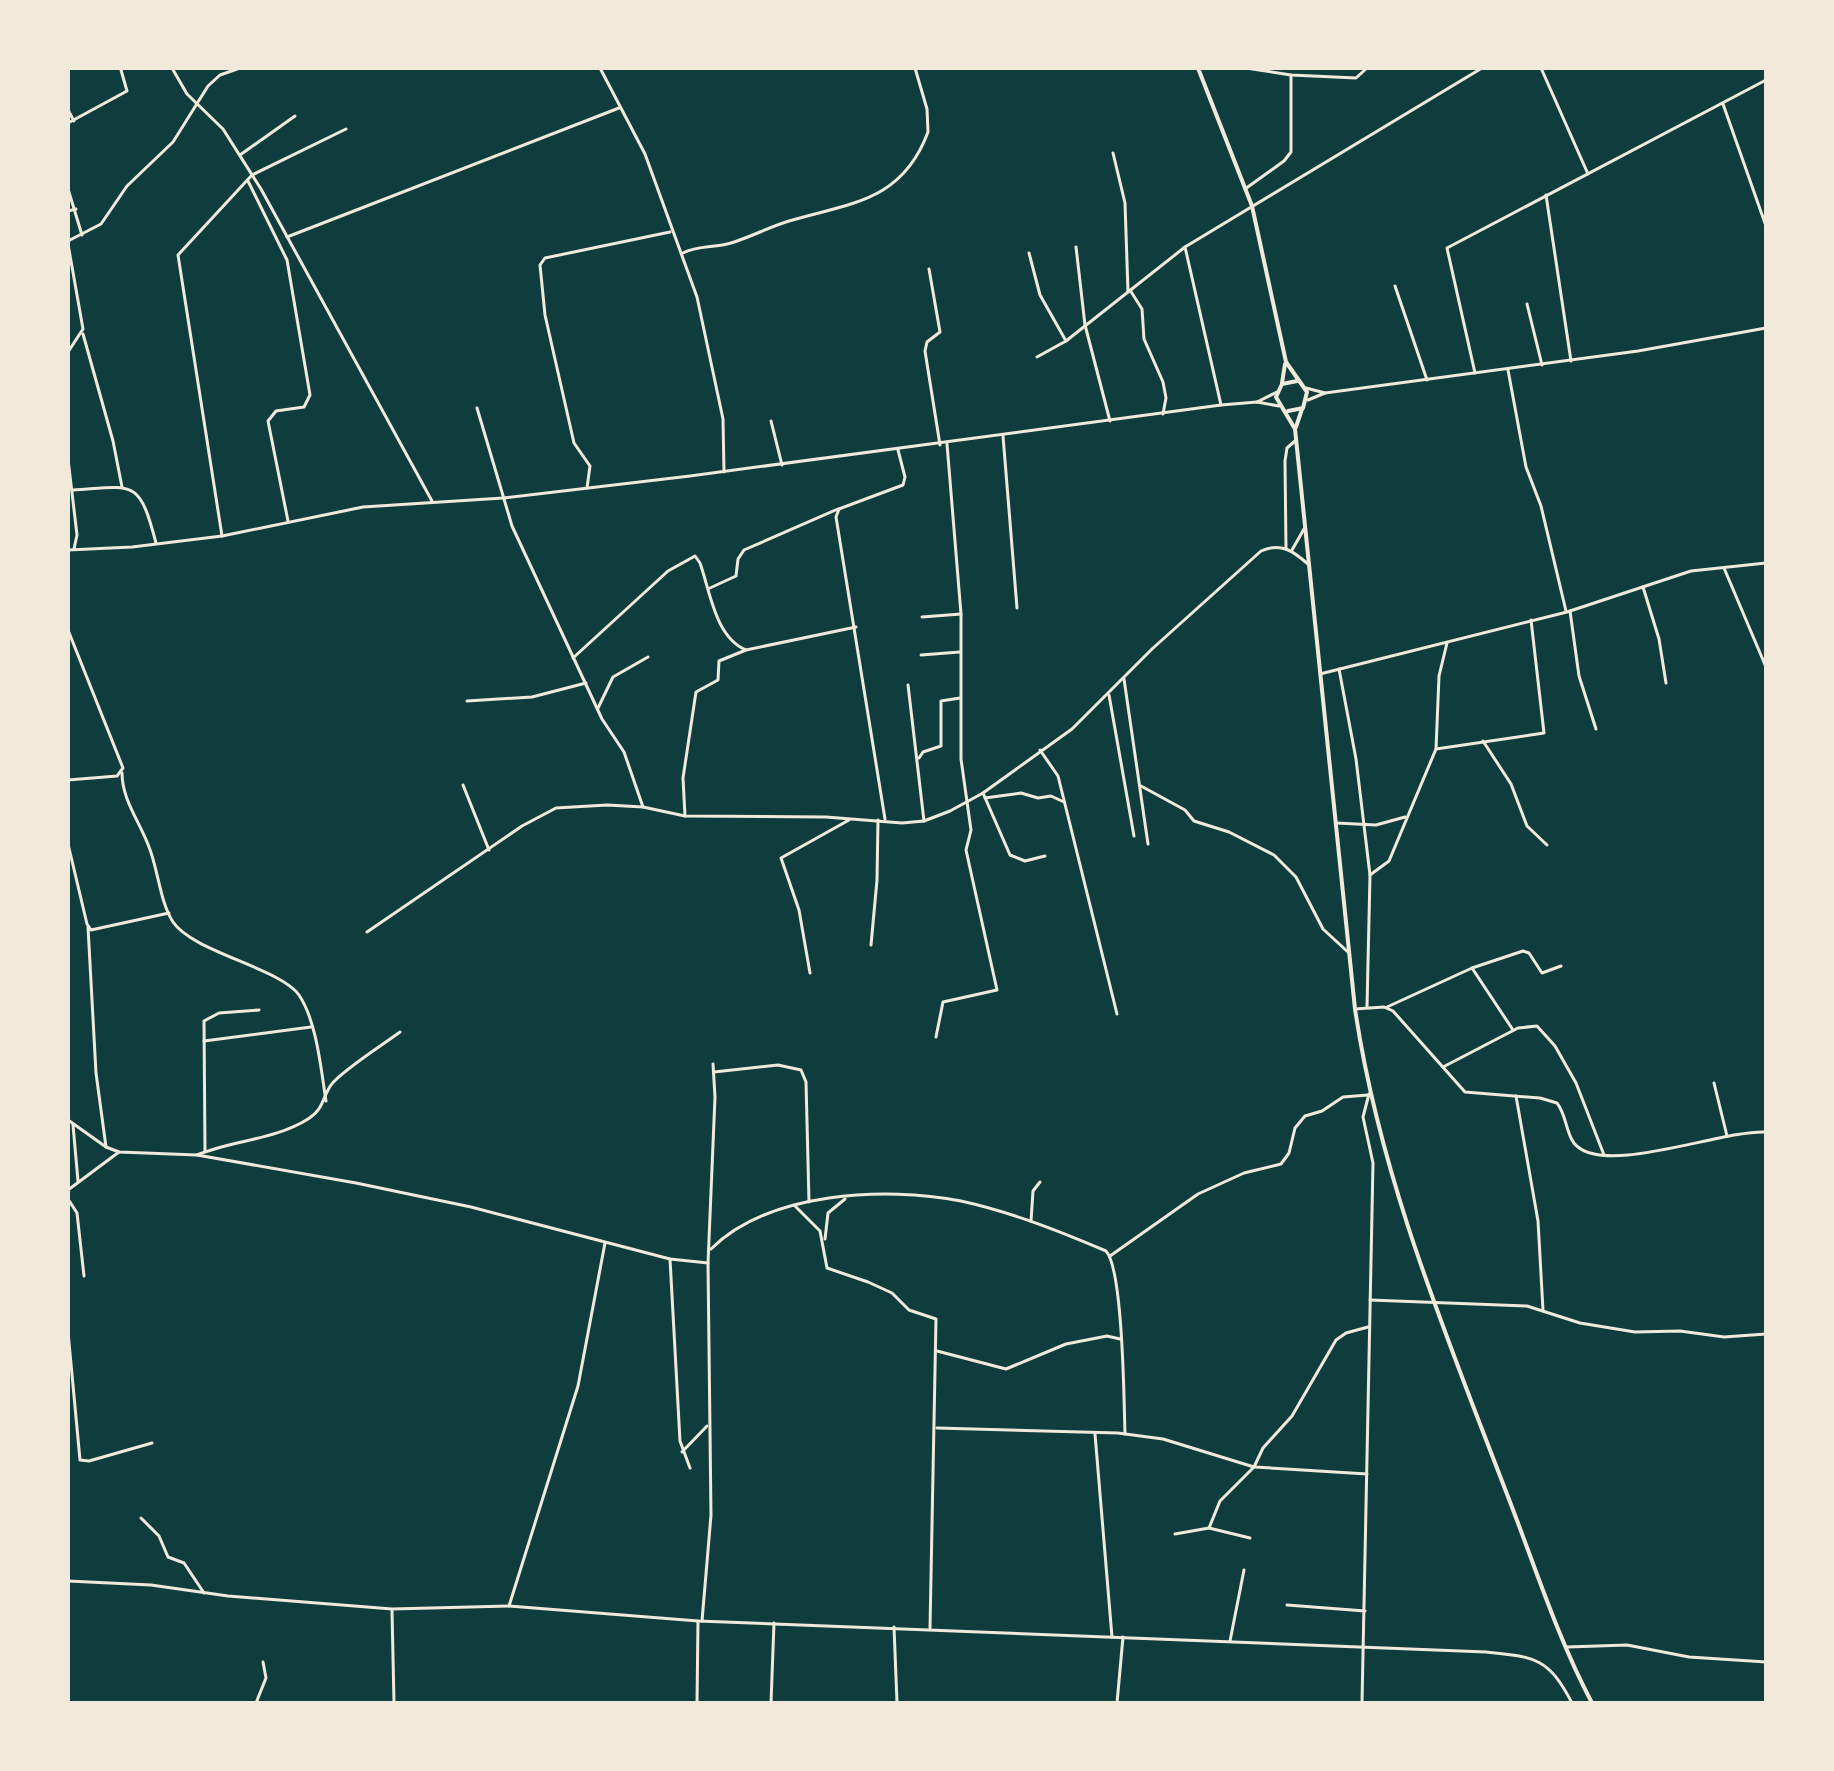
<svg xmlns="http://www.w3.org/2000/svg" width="1834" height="1771" viewBox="0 0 1834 1771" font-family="Karla,sans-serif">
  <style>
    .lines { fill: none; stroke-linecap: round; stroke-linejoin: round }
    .minor { stroke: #f1e9da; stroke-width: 3 }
    .tertiary { stroke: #f1e9da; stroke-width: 3 }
    .primary { stroke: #f1e9da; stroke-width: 4 }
  </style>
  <rect width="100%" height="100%" fill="#0f3d3e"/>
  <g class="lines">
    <g class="minor">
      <path d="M116,68H135"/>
      <path d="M172,68L187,94L223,129L261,189L432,501"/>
      <path d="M600,68L645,154L697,297L723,419L724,472"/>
      <path d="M1246,68L1291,75L1356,78L1367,68"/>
      <path d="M1541,68L1588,174"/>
      <path d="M1723,104L1766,226"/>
      <path d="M68,110L74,121"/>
      <path d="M68,123L127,91L121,70"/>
      <path d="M1113,153L1125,203L1128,292"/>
      <path d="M240,155L295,116"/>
      <path d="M248,181L287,260L310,395L304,407L276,411L268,421L288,521"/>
      <path d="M68,189L82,235"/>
      <path d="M1245,189L1284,161L1291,152V75"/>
      <path d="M1546,195L1571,361"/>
      <path d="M68,211L76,209"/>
      <path d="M287,237L619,108"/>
      <path d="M68,241L101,224L127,186L173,142L208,86L220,75L240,68"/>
      <path d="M68,244L83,329L68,352"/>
      <path d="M1076,247L1085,325L1110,421"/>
      <path d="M1185,247L1221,405"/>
      <path d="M683,253C697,245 715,248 731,243C751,237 769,227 789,221C850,203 902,202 928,132L927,109L915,68"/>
      <path d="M1029,253L1040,295L1066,341"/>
      <path d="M929,269L940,332L927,342L925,351L940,445"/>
      <path d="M1395,286L1427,380"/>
      <path d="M1130,290L1142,309L1144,339L1163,382L1166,398L1163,414"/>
      <path d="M1527,304L1542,365"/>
      <path d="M83,334L113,441L122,487"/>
      <path d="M1037,357L1066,341L1185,247L1482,68"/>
      <path d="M1508,370L1526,467L1541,506L1566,611"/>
      <path d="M1475,373L1447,248L1766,80"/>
      <path d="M477,408L512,526L602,719L624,752L643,807"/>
      <path d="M771,421L782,465"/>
      <path d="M1003,436L1017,608"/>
      <path d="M68,459L77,535L74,549"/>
      <path d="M587,488L590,466L574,443L545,315L540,265L545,258L670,232"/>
      <path d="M73,490C134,486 139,478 156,543"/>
      <path d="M222,536L178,255L252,175L346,129"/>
      <path d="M1286,549L1285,461L1287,448L1295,441"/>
      <path d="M1292,550L1304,529"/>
      <path d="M1724,568L1766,667"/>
      <path d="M1643,587L1659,639L1666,683"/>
      <path d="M710,588L736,576L738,559L744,550L838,509"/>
      <path d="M1570,611L1579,676L1596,729"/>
      <path d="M922,617L961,614"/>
      <path d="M68,630L123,768L117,776L68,780"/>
      <path d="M921,655L960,652"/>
      <path d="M573,658L668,571L695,556L700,563C710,591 715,637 746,650"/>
      <path d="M1339,669L1356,759L1370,875L1367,1007"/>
      <path d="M1320,674L1567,612L1691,571L1766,563"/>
      <path d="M1124,679L1148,844"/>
      <path d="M908,685L924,821"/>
      <path d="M1109,695L1134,836"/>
      <path d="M467,701L532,697L586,683"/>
      <path d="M598,708L613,677L648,657"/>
      <path d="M1483,741L1511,784L1527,826L1547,845"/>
      <path d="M1436,749L1544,733L1531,620"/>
      <path d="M1040,750L1058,776L1117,1014"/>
      <path d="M919,758L923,752L941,746V701L960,698"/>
      <path d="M122,773C122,800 140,822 149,847C158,869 160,902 173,922C193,952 280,968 299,995C317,1022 321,1070 326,1101"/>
      <path d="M463,785L489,850"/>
      <path d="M1141,786L1185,810L1194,821L1229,832L1274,855L1296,877L1323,929L1349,953"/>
      <path d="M983,793L1010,855L1025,861L1045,856"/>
      <path d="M985,798L1021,793L1038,798L1051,796L1064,802"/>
      <path d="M685,816L683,778L696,692L718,680L719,661L746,650L856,627"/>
      <path d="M885,819L836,517L839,509L903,485L905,477L898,450"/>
      <path d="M1336,823L1376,825L1405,817"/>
      <path d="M68,844L87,924L91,930L169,913"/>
      <path d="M1370,875L1389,861L1436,749L1439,676L1447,643"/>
      <path d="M88,927L96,1073L106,1147"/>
      <path d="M367,932L522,826L556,808L607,805L643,807L685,816L826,817L902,823L924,821L950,811L983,793L1072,729L1152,649L1261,551C1281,542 1293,551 1308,564"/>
      <path d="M871,945L877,880L878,820"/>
      <path d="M1472,968L1513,1030"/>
      <path d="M810,973L799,910L781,858L849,820"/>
      <path d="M1387,1007L1472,968L1523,951L1529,953L1542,973L1561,966"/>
      <path d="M1355,1009L1384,1007L1393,1011L1465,1092L1540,1098L1557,1103C1567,1115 1566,1138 1578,1147C1611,1174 1722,1130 1766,1132"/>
      <path d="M936,1037L943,1002L997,990L966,850L971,830L961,759V614L947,444"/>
      <path d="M204,1041L311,1027"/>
      <path d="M1443,1067L1518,1028L1537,1026L1555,1046L1576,1083L1604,1155"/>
      <path d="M714,1072L778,1065L801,1070L806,1082L809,1202"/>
      <path d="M1714,1083L1727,1136"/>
      <path d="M1516,1096L1538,1221L1543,1310"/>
      <path d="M68,1120L106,1147L119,1152L197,1155L356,1183L471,1207L670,1259L708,1263L711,1515L702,1621"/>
      <path d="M73,1125L78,1181"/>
      <path d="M205,1151L204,1021L219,1013L259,1010"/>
      <path d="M197,1155C233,1140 275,1140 308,1119C324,1109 322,1098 331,1085C341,1071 384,1044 400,1032"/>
      <path d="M68,1190L119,1152"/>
      <path d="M68,1199L77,1213L84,1276"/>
      <path d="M794,1205L820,1231L827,1268L868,1282L892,1293L909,1310L936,1319L930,1628"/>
      <path d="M1031,1221L1033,1191L1040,1182"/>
      <path d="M825,1239L828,1213L845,1199"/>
      <path d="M711,1249C768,1192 885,1186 961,1201C1011,1212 1059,1231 1106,1251C1123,1269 1124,1403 1125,1434"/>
      <path d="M1110,1256L1198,1194L1244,1173L1281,1164L1289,1153L1295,1128L1305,1116L1322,1111L1343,1097L1368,1095"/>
      <path d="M670,1259L680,1441L690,1468"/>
      <path d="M708,1263L715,1097L713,1064"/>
      <path d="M1370,1300L1527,1306L1580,1323L1635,1332L1680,1331L1724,1337L1766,1334"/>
      <path d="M68,1332L80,1460L89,1461L152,1443"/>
      <path d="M937,1351L1006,1369L1066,1344L1107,1336L1120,1339"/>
      <path d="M937,1428L1118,1433L1163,1439L1254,1467L1367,1474"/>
      <path d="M1095,1434L1112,1637"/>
      <path d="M682,1452L707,1426"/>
      <path d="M141,1518L159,1536L168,1557L184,1563L204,1593"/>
      <path d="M1209,1528L1250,1538"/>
      <path d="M1175,1534L1209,1528L1220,1501L1254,1467L1263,1448L1292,1416L1336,1340L1346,1333L1368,1327"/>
      <path d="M68,1581L151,1585L228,1596L392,1609L509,1606L698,1621L1486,1652C1535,1657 1548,1657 1572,1703"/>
      <path d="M1287,1605L1365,1611"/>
      <path d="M509,1606L578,1386L605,1243"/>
      <path d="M392,1611L394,1703"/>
      <path d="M894,1627L897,1703"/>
      <path d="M1230,1641L1244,1570"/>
      <path d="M1567,1647L1627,1645L1689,1657L1766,1662"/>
      <path d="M256,1703L266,1678L263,1662"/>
      <path d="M697,1703L698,1621"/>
      <path d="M771,1703L774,1623"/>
      <path d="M1117,1703L1123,1637"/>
      <path d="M1362,1703L1373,1163L1363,1117L1369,1094"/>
    </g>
    <g class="tertiary">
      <path d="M1306,388L1325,393"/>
      <path d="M1308,400L1325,393L1638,351L1766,328"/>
      <path d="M1257,402L1277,392"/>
      <path d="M68,550L132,547L222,536L363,507L503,498L690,476L1221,405L1257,402L1279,406"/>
    </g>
    <g class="primary">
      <path d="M1198,68L1252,206L1286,362L1307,392L1303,408L1288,411"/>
      <path d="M1297,381L1282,384L1276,397L1295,429L1355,1009C1380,1177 1445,1332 1505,1489C1533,1560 1556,1635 1592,1703"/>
      <path d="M1282,383L1285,364"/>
      <path d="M1296,427L1302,409"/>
    </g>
  </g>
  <rect width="1834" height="1771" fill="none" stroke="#f1e9da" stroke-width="140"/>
</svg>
